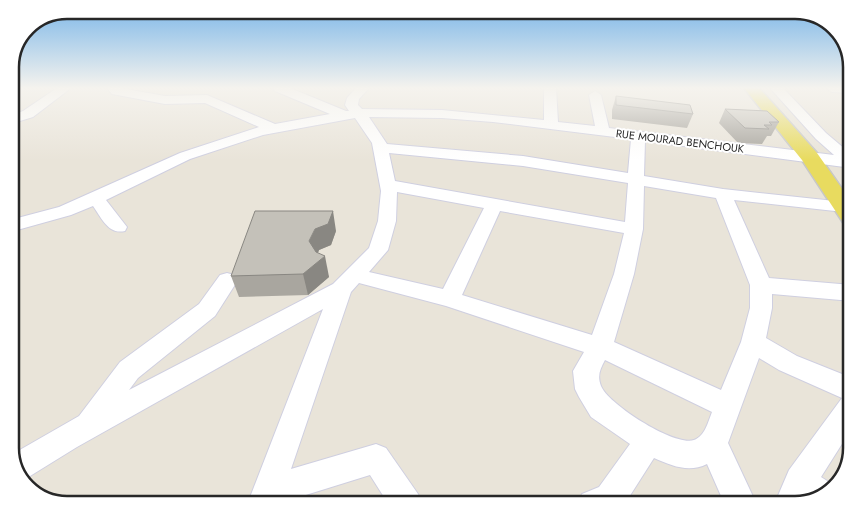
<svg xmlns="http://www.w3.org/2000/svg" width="862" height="515" viewBox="0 0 862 515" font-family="Jost,sans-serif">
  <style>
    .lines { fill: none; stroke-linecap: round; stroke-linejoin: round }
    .minor-casing { stroke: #cfcfe0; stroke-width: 2 }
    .major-casing { stroke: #c7c7c7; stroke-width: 3 }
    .minor { fill: #fff; fill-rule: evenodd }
    .major { fill: #e8db5f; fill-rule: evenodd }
    .wall { fill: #a9a69f }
    .shaded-wall { fill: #898782 }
    .building { fill: #c4c1b9; stroke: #898782 }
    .labels { text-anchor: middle; stroke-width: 4; stroke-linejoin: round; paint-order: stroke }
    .far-street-label { font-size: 11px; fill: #272727; stroke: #fff }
    .rim { fill: none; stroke: #272727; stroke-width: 2.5 }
  </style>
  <rect width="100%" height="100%" fill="#e9e4d9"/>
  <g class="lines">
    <defs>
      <g id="minor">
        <path d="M57,88H71L33,117L10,124V116L23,111Z"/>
        <path d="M107,88H120L165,96L207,95L275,124L330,114L275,91L273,88H290L346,111H349L345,105L347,98L356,88H369L359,99L358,105L362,109L442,110L544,120V88H556L558,122L595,126L589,95L595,91L601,95L609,128L834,155L816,139L770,88H783L826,133L852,155V168L645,141L644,176L723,189L844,202L852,206L850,211L844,212L734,200L769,278L852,285V301L772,294V308L766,338L797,356L852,378V428L821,477L835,486C817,505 799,505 774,505L789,470L842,398L779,370L759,358L728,443L757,505H725L707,464C689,473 672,466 654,458L624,505H577L582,494L599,487L630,444L591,417L579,397L575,389L573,371L584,352L446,306L359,283L351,292L291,469L376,444L386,448L418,494L423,505H389L370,475L280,503L279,505H247L323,309L77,447L22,481L18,477L11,455L79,416L120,362L199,304L220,275L227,273L234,275L238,280L215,316L138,378L129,390L333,284L369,248L378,221L381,191L372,143L355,118L263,135L190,159L106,200L127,227L125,231C108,235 101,217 93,206L71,215L10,232V220L59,207L180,153L259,127L205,103L165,104L112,94ZM369,117L442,118L493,122L631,139L628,173L523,156L387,144ZM389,153L523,166L628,183L625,222L395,181ZM644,186L716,198L750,285V308L741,342L721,390L614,342L634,274L643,229ZM397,192L484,208L443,289L369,272L388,250L396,221ZM500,211L624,233L614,274L592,335L462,295ZM605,360L712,412C708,422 705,436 694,440C675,447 608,404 601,386C597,376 600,369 605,360Z"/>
        <path d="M826,88H852V93L832,92Z"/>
      </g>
      <path id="major" d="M744,88H759L817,153L852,203V226L844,224L802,160Z"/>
    </defs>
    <use href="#minor" class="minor-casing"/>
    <use href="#major" class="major-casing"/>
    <use href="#minor" class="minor"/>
    <use href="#major" class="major"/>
  </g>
  <g class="wall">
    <path d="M616,96L693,114L687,128L612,119V110Z"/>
    <path d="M725,109L779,122L771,136H767L762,144L738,143L719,123Z"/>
    <path d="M336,231L331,245L319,250L318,253L329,277L308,295L239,297L231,276Z"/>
  </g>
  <g class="shaded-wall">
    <path d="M333,211L336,231L331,245L319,250L314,262L309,241L315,229Z"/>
    <path d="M325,256L329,277L308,295L303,274Z"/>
  </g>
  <g class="building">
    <path d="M616,96L690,105L693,114L616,105Z"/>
    <path d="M725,109L767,111L779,122H769L772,125H764L769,129L745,128Z"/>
    <path d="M255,211H333L328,224L315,229L309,241L316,252L325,256L303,274L231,276Z"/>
  </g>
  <linearGradient id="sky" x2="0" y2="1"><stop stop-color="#78b5e8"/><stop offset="0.55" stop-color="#f5f3ee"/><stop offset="1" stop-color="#f5f3ee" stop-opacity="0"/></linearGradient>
  <rect width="862" height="160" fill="url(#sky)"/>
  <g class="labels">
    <g class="far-street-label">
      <text transform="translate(680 141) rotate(7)" y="4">RUE MOURAD BENCHOUK</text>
    </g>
  </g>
  <path d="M0 0H862V515H0ZM67 19H795A48 48 0 0 1 843 67V448A48 48 0 0 1 795 496H67A48 48 0 0 1 19 448V67A48 48 0 0 1 67 19Z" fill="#fff" fill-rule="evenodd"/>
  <path class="rim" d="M67 19H795A48 48 0 0 1 843 67V448A48 48 0 0 1 795 496H67A48 48 0 0 1 19 448V67A48 48 0 0 1 67 19Z"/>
</svg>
